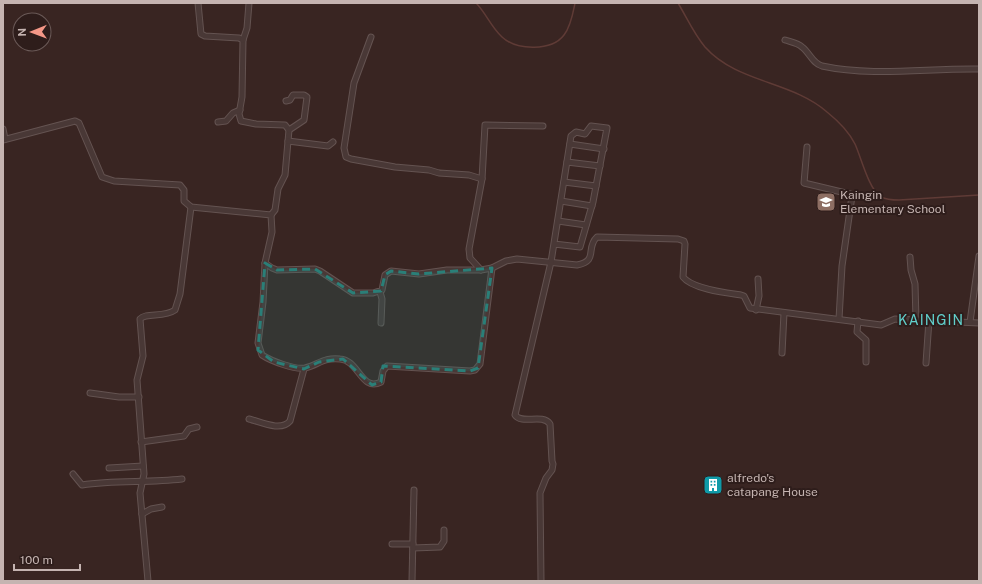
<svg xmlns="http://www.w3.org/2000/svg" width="982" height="584" viewBox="0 0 982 584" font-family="'Public Sans',sans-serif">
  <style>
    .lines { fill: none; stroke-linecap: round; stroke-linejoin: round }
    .stream { stroke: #5f3b36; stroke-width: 1.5 }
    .minor-casing { stroke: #645351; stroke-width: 7 }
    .minor { stroke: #493836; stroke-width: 5 }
    .marked { fill: #2a7f78; fill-opacity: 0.2; stroke: #2a7f78; stroke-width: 3; stroke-dasharray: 8 5; stroke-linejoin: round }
    .labels { text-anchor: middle; stroke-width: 4; stroke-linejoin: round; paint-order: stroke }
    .poi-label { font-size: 12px; fill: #c5b4b1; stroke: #2e1d1b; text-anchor: start }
    .quarter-label { font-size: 14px; letter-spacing: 1px; fill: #61d0cc; stroke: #2e1d1b }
  </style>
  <rect width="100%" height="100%" fill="#392522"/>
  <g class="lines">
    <g class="stream">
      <path d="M476,3C486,13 491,27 502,37C517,51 552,51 564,35C571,26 573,13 575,3"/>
      <path d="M678,3C687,18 694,34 705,47C737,83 792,81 827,112C837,120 849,132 855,144C861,157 869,190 881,197C887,200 893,200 899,200L979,195"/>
    </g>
    <defs>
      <g id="minor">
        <path d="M198,3L201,34L205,36L239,38L243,40L242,97L239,114L241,121L256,124L285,125L289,130L285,175L278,189L275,210L271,215"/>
        <path d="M371,37L354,83L344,148L346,157L351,159L395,167L429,170L439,173L469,175L482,179"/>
        <path d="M243,40L247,28L249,3"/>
        <path d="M785,40C791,42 798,43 802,47C810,53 812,63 822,66C873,77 927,68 979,69"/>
        <path d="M286,101L290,100L293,95H304L307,97L304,120L289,130"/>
        <path d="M218,122L226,121L233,113L240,110"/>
        <path d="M3,129L5,139"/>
        <path d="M3,140L75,121L79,123L102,177L114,181L180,185L184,190V201L191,207L271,215L272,232L265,263L263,302L258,343L262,355C271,361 295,370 305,368C318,365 324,357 340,359C359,360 361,392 381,382L383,371L387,366L470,371L475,370L480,364L492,268"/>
        <path d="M288,141L328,146L333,142"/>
        <path d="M570,144L604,149"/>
        <path d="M807,147L804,183L850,194L852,196L842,266L839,319"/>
        <path d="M567,162L600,166"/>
        <path d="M564,182L596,186"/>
        <path d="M561,201L592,206"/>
        <path d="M558,221L586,225"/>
        <path d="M910,257L911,270L915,284L916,320"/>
        <path d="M265,263L272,268L277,270L315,269L320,271L353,293H373L382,290L385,275L391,271L419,274L447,270H481L492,268L506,261L517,259L577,265C599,261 585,248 597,237L678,239L684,241L685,244L683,277C692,289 727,293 741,295L744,296L750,308L881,325L895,319L979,323"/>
        <path d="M481,270L470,258L469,249L482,179L485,125L543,126"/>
        <path d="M380,292L382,299L381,323"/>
        <path d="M756,310L759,296L758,279"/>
        <path d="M858,321L857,332L866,340V362"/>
        <path d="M970,322L979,256"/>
        <path d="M782,353L784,313"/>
        <path d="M926,363L929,320"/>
        <path d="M90,393L119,397H139"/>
        <path d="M249,419C261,422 281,432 290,421L304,369"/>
        <path d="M141,442L184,436L189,429L197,427"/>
        <path d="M109,468L143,466"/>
        <path d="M73,474L82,485C115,480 148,483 182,479"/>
        <path d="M142,514L151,509L162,507"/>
        <path d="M392,544H413"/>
        <path d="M413,548L440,547L444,541V530"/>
        <path d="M148,581L140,493L144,474L137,380L143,356L140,319C146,312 164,318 175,310L180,294L191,207"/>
        <path d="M412,581L414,490"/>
        <path d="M541,581L540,493L546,478L552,470L553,464L552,461L550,424C542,413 522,425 515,415L551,262L571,136L576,132L585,134L591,126L607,128L593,202L580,247L554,244"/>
      </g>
    </defs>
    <use href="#minor" class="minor-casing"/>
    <use href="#minor" class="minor"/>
  </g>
  <path class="marked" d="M265,263L277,270L315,269L353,293L381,291L385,275L391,271L419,274L492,268L478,368L470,371L383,366L381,382L372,385L343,359L319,362L304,369L274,362L258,350Z"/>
  <defs>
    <symbol id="school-square" viewBox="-11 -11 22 22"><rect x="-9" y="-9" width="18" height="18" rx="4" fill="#8d6e63" stroke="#2e1d1b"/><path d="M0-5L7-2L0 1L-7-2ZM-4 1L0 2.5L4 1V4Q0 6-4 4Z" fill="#fff"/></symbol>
    <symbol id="building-square" viewBox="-11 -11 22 22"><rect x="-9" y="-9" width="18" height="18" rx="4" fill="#0f9aa8" stroke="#2e1d1b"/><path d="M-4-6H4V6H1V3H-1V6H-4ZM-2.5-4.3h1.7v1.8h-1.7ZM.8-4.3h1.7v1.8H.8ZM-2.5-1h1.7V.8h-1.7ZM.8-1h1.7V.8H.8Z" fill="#fff"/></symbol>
  </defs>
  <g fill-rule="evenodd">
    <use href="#school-square" x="815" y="191" width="22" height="22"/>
    <use href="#building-square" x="702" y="474" width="22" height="22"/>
  </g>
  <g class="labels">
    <g class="poi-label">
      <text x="840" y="199">Kaingin<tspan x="840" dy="14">Elementary School</tspan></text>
      <text x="727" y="482">alfredo's<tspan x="727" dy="14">catapang House</tspan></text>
    </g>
    <g class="quarter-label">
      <text x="931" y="325">KAINGIN</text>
    </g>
  </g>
  <rect width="982" height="584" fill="none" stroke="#c5b4b1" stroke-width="8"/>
  <g transform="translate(32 32) rotate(269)"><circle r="19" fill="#2e1d1b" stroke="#6a5957"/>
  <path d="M0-3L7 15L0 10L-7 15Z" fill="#f49787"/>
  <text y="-6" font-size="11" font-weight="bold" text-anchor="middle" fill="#c5b4b1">N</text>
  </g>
  <path d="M14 564v6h66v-6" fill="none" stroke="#c5b4b1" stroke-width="2"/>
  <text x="20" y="564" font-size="12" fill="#c5b4b1" stroke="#2e1d1b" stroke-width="3" paint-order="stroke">100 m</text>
</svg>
